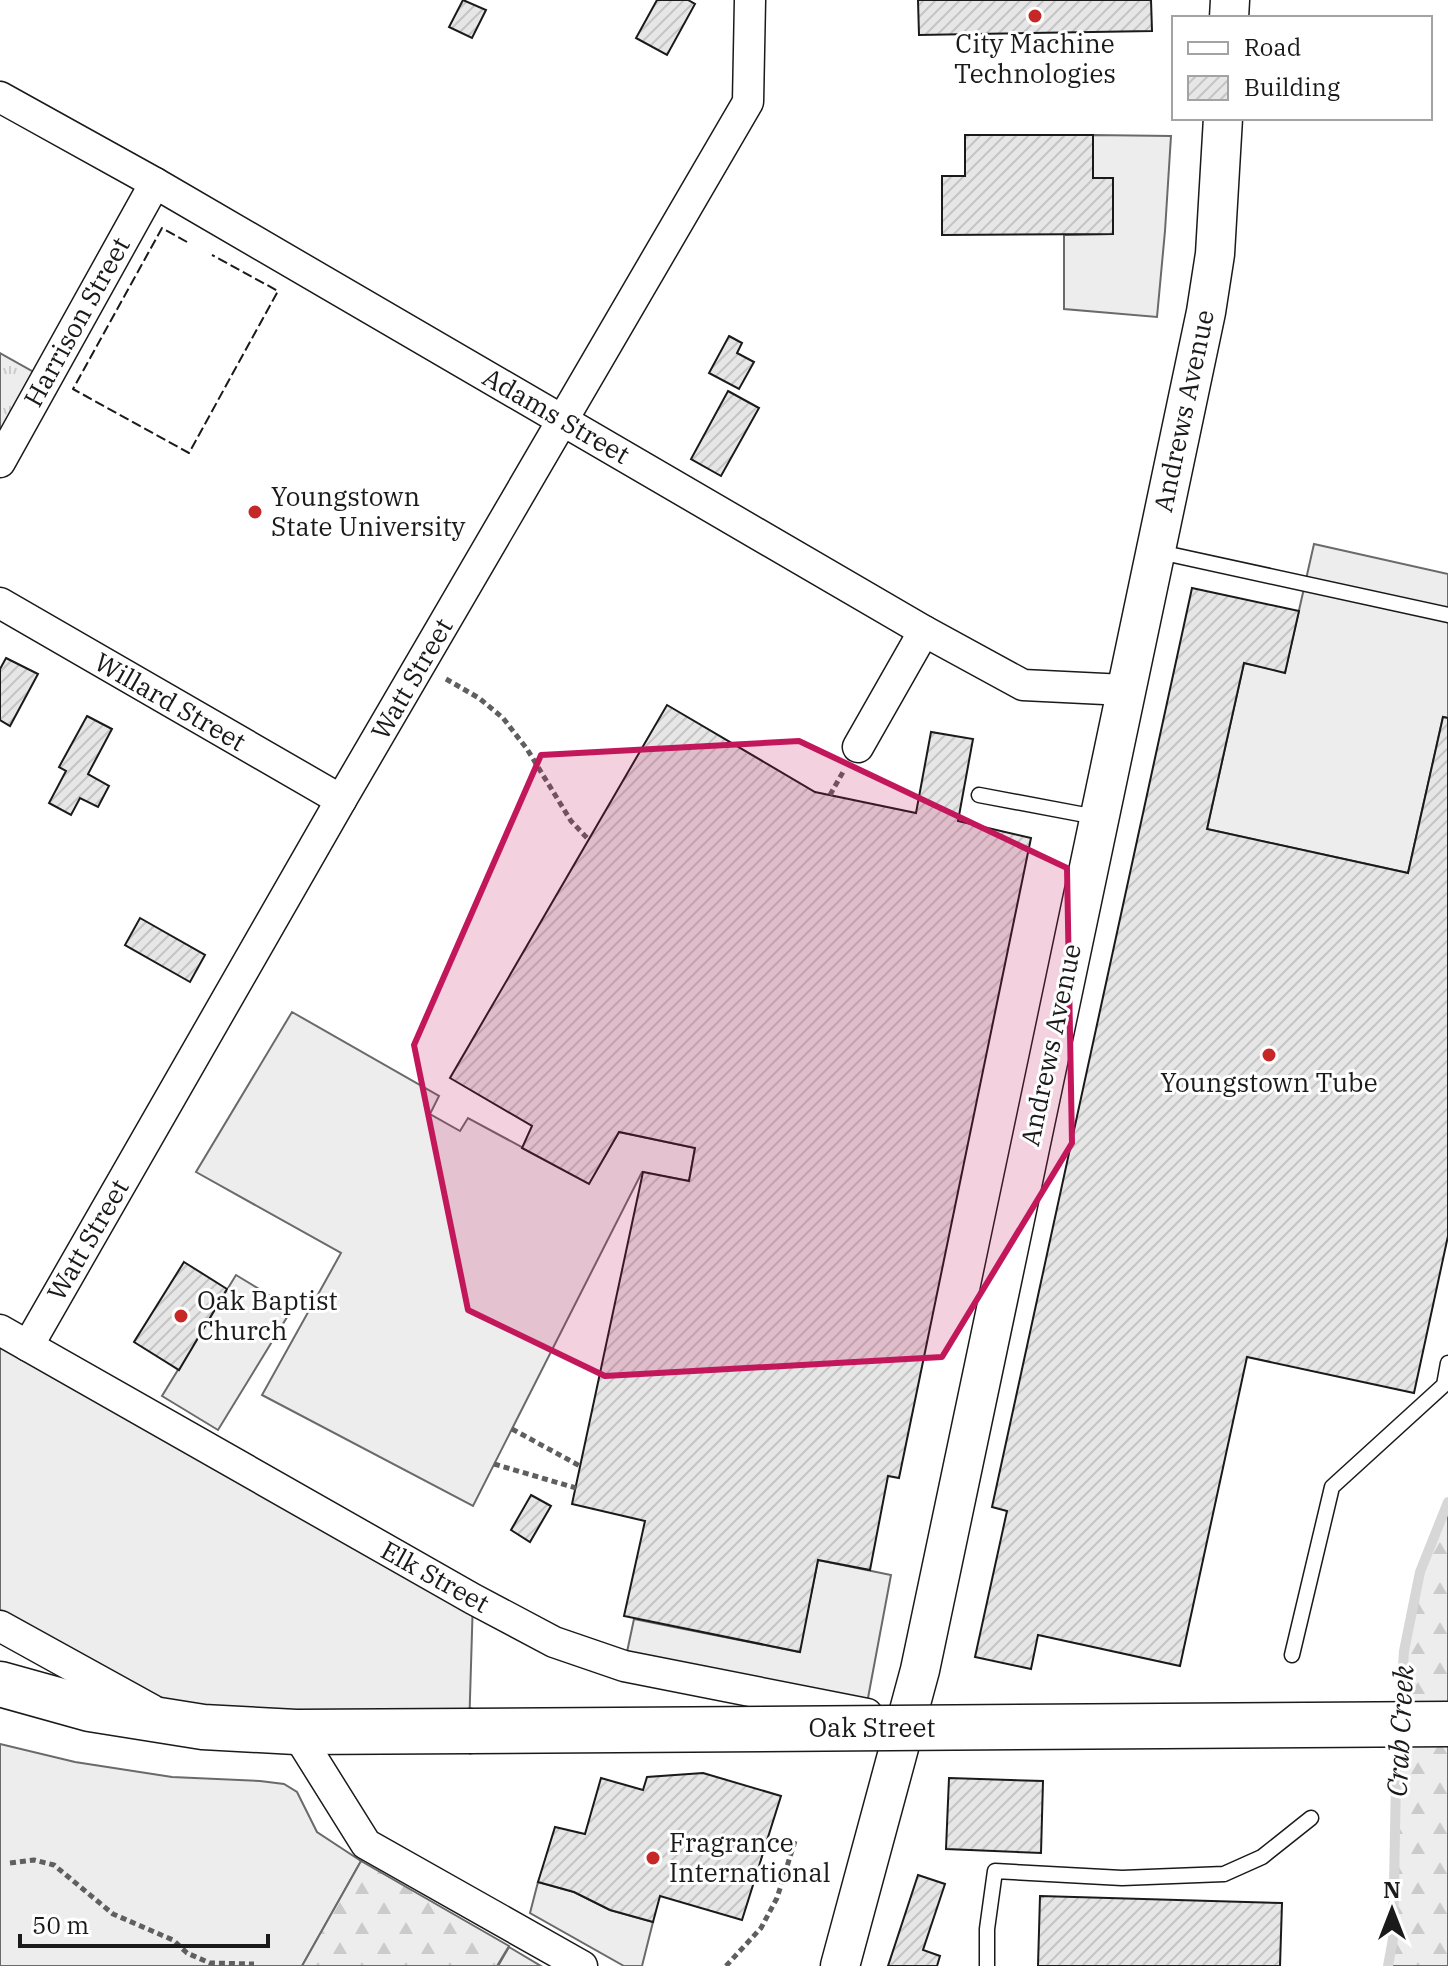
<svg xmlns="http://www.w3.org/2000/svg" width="1448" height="1966" viewBox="0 0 1448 1966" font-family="'IBM Plex Serif',serif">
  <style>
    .built { fill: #ededed; stroke: #6a6a6a; stroke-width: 2 }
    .forest { fill: url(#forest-firs); stroke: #6a6a6a; stroke-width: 2 }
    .park { fill: url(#park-tufts); stroke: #6a6a6a; stroke-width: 2 }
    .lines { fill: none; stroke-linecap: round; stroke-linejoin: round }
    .stream { stroke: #d7d7d7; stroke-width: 10 }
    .building { fill: url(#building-hatch); stroke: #1a1a1a; stroke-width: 2 }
    .service-casing { stroke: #1a1a1a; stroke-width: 17 }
    .minor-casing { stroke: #1a1a1a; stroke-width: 33 }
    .tertiary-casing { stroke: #1a1a1a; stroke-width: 41 }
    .primary-casing { stroke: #1a1a1a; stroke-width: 47 }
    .path { stroke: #5f5f5f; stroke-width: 5; stroke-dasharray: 6 4; stroke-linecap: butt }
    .service { stroke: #fff; stroke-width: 14 }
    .minor { stroke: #fff; stroke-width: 30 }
    .tertiary { stroke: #fff; stroke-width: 38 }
    .primary { stroke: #fff; stroke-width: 44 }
    .primary-bridge-casing { stroke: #1a1a1a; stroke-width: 47; stroke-linecap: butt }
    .primary-bridge { stroke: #fff; stroke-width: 44 }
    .fence { stroke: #1a1a1a; stroke-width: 2; stroke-dasharray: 10 4; stroke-linecap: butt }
    .marked { fill: #c2185b; fill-opacity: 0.2; stroke: #c2185b; stroke-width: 6; stroke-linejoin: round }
    .poi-dot { fill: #c62828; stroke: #fff; stroke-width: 3 }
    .labels { text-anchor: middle; stroke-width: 6; stroke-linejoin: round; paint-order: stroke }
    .poi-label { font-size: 26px; fill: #1a1a1a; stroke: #fff; text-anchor: start }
    .street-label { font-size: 26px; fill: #1a1a1a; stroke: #fff }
    .water-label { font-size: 28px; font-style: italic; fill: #1a1a1a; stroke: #fff }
  </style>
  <defs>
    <pattern id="forest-firs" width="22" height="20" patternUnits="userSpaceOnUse" patternTransform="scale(2)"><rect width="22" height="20" fill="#ededed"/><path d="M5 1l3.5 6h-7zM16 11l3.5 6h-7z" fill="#cbcbcb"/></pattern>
    <pattern id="park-tufts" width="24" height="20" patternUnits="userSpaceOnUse" patternTransform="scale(2)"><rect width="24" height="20" fill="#ededed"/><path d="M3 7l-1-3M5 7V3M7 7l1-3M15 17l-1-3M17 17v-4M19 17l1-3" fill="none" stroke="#cbcbcb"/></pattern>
    <pattern id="building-hatch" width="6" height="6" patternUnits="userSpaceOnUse" patternTransform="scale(2)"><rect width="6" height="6" fill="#e6e6e6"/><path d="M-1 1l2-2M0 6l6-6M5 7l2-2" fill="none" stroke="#c5c5c5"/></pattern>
  </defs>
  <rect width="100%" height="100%" fill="#fff"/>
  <g class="built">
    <path d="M1093,135L1171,136L1165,231L1157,317L1064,309V235L1113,234V179L1093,178Z"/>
    <path d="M1314,544L1448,574V718L1443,717L1408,873L1207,829L1244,663L1285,672Z"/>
    <path d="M292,1012L439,1096L430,1114L460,1131L468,1118L588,1183L619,1132L695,1148L689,1181L642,1172L473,1506L262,1395L341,1253L196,1172Z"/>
    <path d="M236,1275L292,1309L218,1430L162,1396Z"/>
    <path d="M0,1330L473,1599L469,1731L203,1727L0,1626Z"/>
    <path d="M818,1560L891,1575L865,1714L624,1666L634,1619L799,1652Z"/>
    <path d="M0,1744L75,1762L172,1777L260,1781L284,1784L297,1792L317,1832L361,1861L302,1966H0Z"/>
    <path d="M538,1882L574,1892L610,1910L653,1922L642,1966H624L530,1913Z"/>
    <path d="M509,1947L541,1966H498Z"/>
  </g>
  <g class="forest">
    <path d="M1448,1502V1966H1388L1393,1939L1396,1777L1404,1651L1420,1572Z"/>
    <path d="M361,1861L509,1946L497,1966H302Z"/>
  </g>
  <path class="park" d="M0,353L46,379L0,462Z"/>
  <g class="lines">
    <g class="stream">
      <path d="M1400,1713L1404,1651L1420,1572L1448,1502"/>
      <path d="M1388,1966L1393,1939L1396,1777L1399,1733"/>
    </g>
  </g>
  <g class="building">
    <path d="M463,0L486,10L472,38L449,27Z"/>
    <path d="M657,0H688L695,4L667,55L636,38Z"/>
    <path d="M918,0H1151L1152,31L919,35Z"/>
    <path d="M965,135H1093V178H1113V234L942,235V176H965Z"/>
    <path d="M729,336L742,343L737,353L754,362L739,389L709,373Z"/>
    <path d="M728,391L759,408L721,476L691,459Z"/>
    <path d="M1192,588L1299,611L1285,673L1244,663L1207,829L1408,873L1443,717L1448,718V1236L1414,1393L1247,1357L1180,1666L1038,1635L1031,1669L975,1657L1007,1511L992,1507Z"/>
    <path d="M6,658L38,674L10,726L0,720V669Z"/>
    <path d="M667,705L815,792L916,813L931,732L973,739L958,821L1031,838L899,1478L888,1476L870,1570L818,1560L800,1652L624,1616L645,1521L572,1504L643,1172L689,1181L695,1148L619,1132L589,1184L522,1148L532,1126L450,1078Z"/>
    <path d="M87,716L112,729L88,774L109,786L98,807L80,798L71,815L49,803L66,771L59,767Z"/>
    <path d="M140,918L205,955L190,982L125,945Z"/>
    <path d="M184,1262L227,1289L179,1370L134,1342Z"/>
    <path d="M531,1495L551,1506L530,1542L511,1530Z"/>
    <path d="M703,1773L781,1796L742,1920L660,1896L653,1922L610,1910L574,1892L538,1882L555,1827L585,1834L601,1778L643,1790L647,1777Z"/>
    <path d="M949,1778L1043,1781L1041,1853L946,1849Z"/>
    <path d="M918,1875L945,1884L923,1950L940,1956L937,1966H888Z"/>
    <path d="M1040,1896L1282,1903L1280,1966H1038Z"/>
  </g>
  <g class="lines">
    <defs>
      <g id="service">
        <path d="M1155,551L1448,615"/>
        <path d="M979,795L1096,817"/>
        <path d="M1292,1655L1332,1487L1444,1385L1448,1363"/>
        <path d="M987,1966V1929L995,1871L1122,1878L1224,1874L1262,1857L1311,1818"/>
      </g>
      <g id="minor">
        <path d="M0,97L155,183L924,631L1023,685L1125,690"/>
        <path d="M0,462L155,183"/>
        <path d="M0,603L341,800"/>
        <path d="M858,747L924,631"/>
        <path d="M0,1330L473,1599L554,1642L624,1666L867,1714"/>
        <path d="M28,1346L341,800L748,102L750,0"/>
        <path d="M0,1626L152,1710"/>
        <path d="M296,1732L366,1844L582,1966"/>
      </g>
      <g id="tertiary">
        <path d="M1229,18L1230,0"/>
        <path d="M840,1966L920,1670L1206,312L1215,254L1223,118"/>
      </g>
      <path id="primary" d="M0,1684L90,1709L203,1727L296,1732L469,1731"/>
    </defs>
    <use href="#service" class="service-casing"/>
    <use href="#minor" class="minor-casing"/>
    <use href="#tertiary" class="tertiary-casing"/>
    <use href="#primary" class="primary-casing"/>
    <g class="path">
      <path d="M446,679L479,698L503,718L527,749L571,821L589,840"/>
      <path d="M830,795L843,772"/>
      <path d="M512,1429L580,1466"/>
      <path d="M494,1464L576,1488"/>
      <path d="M10,1863L34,1860L54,1865L113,1914L173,1940L187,1953L210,1963L254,1964"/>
      <path d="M726,1966L761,1928L777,1898L795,1841"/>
    </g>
    <use href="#service" class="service"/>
    <use href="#minor" class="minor"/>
    <use href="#tertiary" class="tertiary"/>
    <use href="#primary" class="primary"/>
    <defs>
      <path id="primary-bridge" d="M469,1731L1448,1724"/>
    </defs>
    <use href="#primary-bridge" class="primary-bridge-casing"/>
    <use href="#primary-bridge" class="primary-bridge"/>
    <path class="fence" d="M187,242L162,228L73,389L189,453L278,291L212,255"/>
  </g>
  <path class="marked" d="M799,741L1067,868L1072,1143L942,1357L605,1376L468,1310L414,1045L541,755Z"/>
  <g class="poi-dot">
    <circle cx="1035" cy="16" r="8"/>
    <circle cx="255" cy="512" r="8"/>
    <circle cx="1269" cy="1055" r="8"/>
    <circle cx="181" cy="1316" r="8"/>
    <circle cx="653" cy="1858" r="8"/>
  </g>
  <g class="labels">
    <g class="poi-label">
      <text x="1035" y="53" text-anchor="middle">City Machine<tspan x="1035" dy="30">Technologies</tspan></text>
      <text x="271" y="506">Youngstown<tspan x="271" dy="30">State University</tspan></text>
      <text x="1269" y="1092" text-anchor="middle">Youngstown Tube</text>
      <text x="197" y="1310">Oak Baptist<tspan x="197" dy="30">Church</tspan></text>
      <text x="669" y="1852">Fragrance<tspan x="669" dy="30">International</tspan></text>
    </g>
    <g class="street-label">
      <text transform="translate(77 322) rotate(-61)" y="9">Harrison Street</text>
      <text transform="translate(1184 411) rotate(-78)" y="9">Andrews Avenue</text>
      <text transform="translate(556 416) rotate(30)" y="9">Adams Street</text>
      <text transform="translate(412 679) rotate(-60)" y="9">Watt Street</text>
      <text transform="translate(170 702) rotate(30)" y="9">Willard Street</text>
      <text transform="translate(1051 1045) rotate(-78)" y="9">Andrews Avenue</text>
      <text transform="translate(88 1240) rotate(-60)" y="9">Watt Street</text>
      <text transform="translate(435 1577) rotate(29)" y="9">Elk Street</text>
      <text x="872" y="1737">Oak Street</text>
    </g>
    <g class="water-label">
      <text transform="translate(1400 1731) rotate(-87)" y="10">Crab Creek</text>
    </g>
  </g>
  <rect x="1172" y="16" width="260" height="104" fill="#ffffff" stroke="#a3a3a3" stroke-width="2"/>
  <rect x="1188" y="42" width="40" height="12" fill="#ffffff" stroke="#a3a3a3" stroke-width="2"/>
  <text x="1244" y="56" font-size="24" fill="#1a1a1a">Road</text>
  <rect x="1188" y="76" width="40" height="24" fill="url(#building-hatch)" stroke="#a3a3a3" stroke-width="2"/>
  <text x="1244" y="96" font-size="24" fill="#1a1a1a">Building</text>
  <g transform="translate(1392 1910)" stroke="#ffffff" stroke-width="6" paint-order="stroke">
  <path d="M0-6L14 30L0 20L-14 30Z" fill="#1a1a1a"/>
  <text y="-12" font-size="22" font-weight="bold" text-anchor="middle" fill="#1a1a1a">N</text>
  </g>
  <path d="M20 1934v12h248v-12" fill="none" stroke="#1a1a1a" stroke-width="4"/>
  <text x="32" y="1934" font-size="24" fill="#1a1a1a" stroke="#ffffff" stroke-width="6" paint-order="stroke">50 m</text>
</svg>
